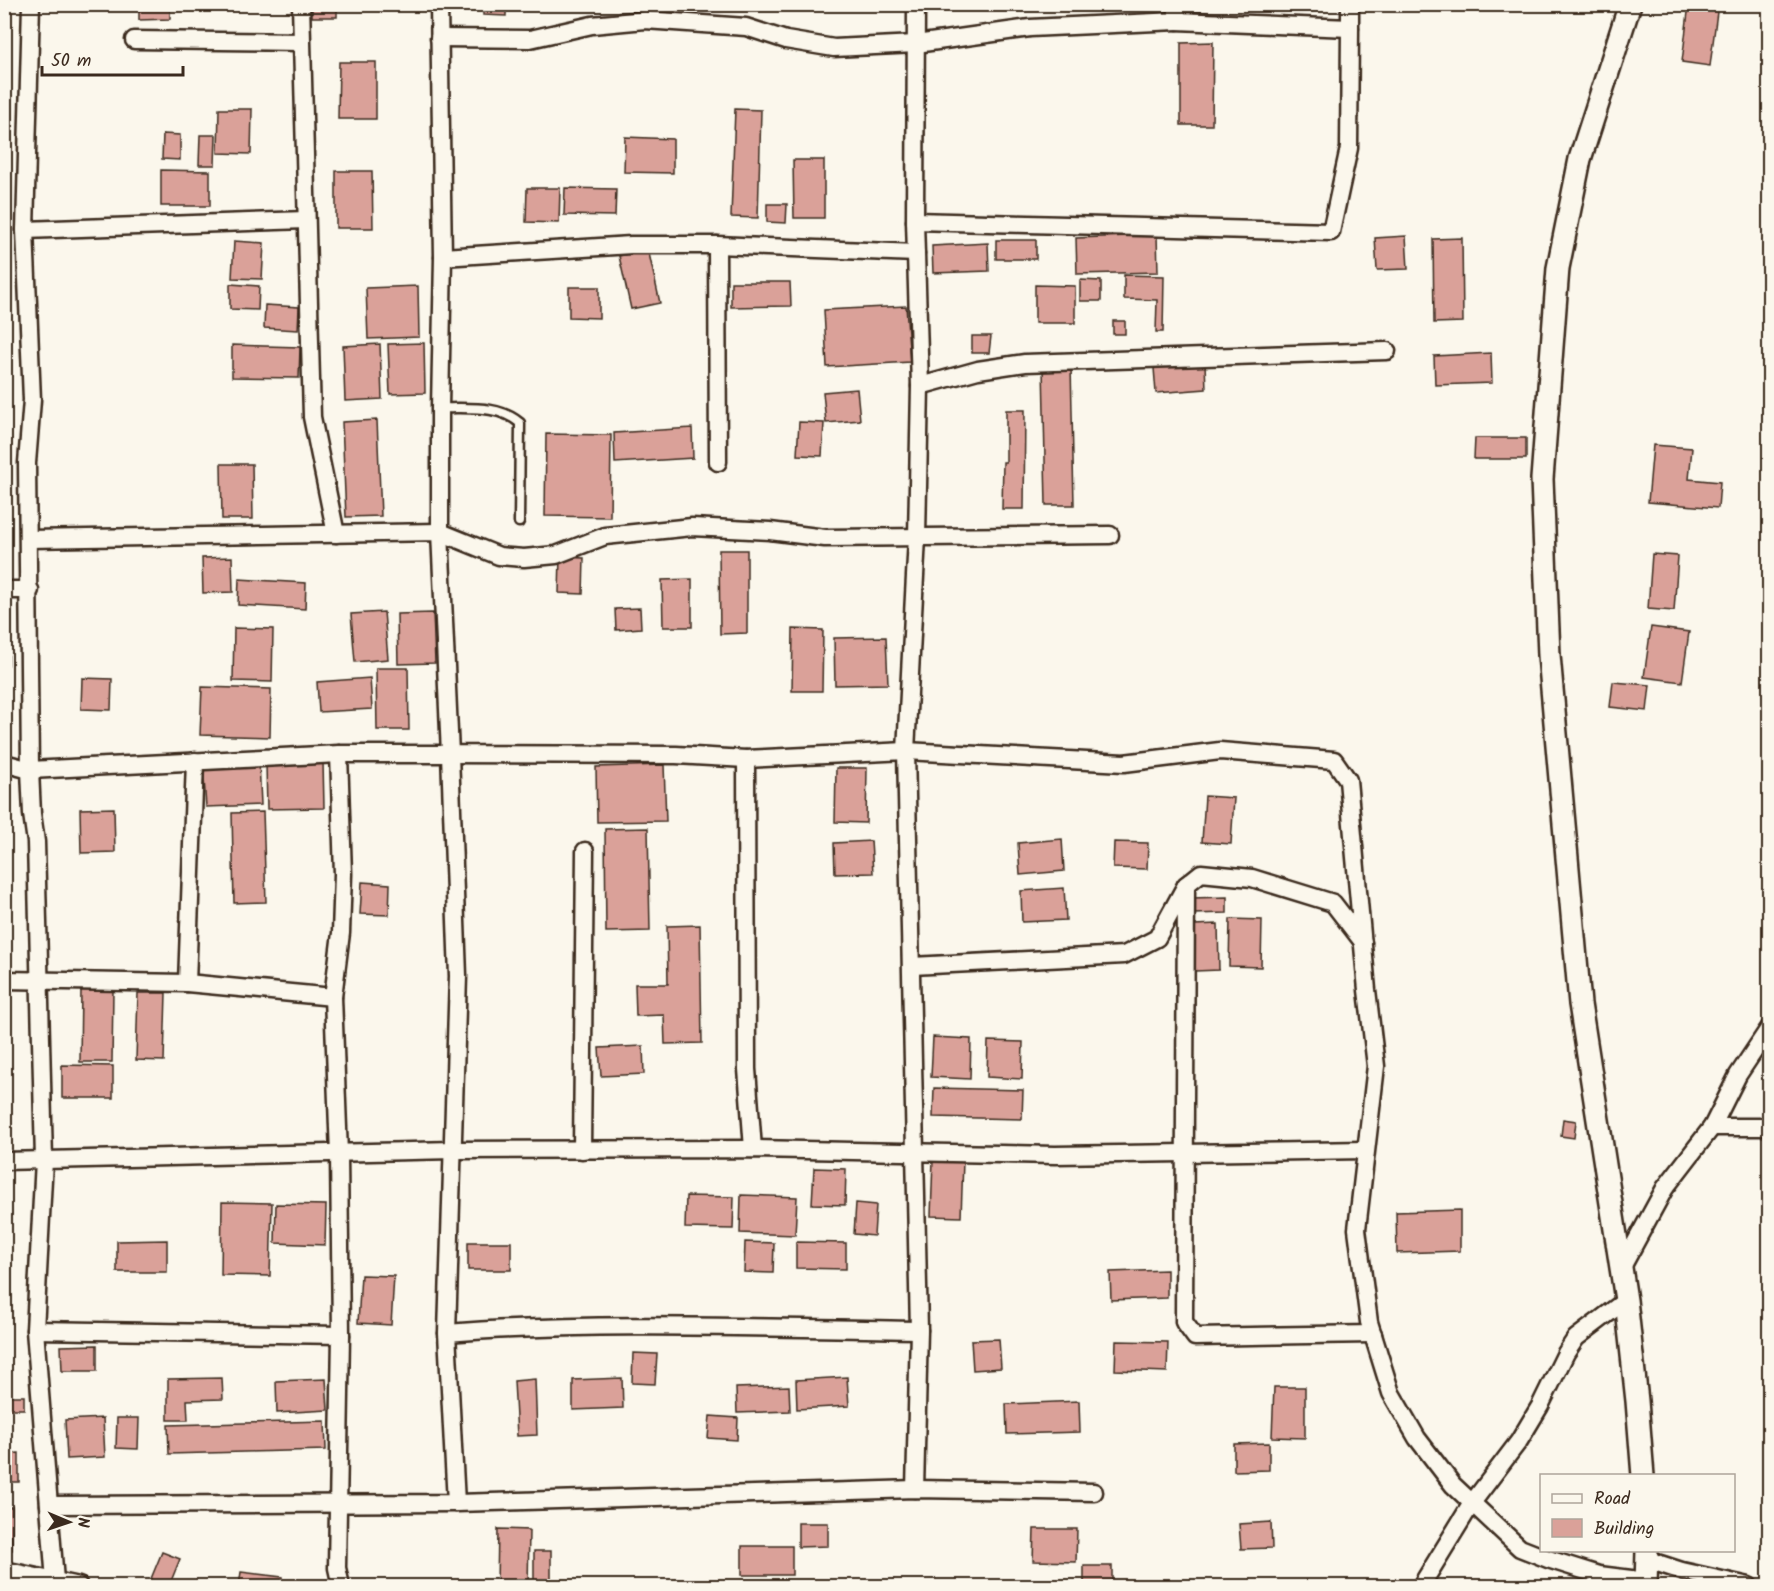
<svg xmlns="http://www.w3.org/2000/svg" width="1774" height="1591" viewBox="0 0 1774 1591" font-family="Kalam,sans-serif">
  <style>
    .building { fill: #daa199; stroke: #3b2a1e; stroke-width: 1.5 }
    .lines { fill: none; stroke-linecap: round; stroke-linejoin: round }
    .service-casing { stroke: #3b2a1e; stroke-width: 13 }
    .minor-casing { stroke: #3b2a1e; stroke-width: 21 }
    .tertiary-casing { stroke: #3b2a1e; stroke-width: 26 }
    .service { stroke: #fbf7ec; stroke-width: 8 }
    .minor { stroke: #fbf7ec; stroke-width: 16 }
    .tertiary { stroke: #fbf7ec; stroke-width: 21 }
  </style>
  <rect width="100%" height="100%" fill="#fbf7ec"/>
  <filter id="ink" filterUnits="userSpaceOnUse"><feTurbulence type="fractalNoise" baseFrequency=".0167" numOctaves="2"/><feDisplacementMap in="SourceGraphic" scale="12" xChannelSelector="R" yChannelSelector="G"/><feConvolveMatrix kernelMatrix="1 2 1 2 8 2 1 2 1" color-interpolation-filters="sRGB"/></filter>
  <g filter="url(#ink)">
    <g class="building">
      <path d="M139,4H170V19L139,20Z"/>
      <rect x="312" y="4" width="25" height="13"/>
      <path d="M483,4H506V16L483,15Z"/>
      <path d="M1689,4H1718L1710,66L1682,62Z"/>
      <path d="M1213,42L1212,125H1181V43Z"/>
      <path d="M339,62H376V119H338Z"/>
      <path d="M219,109H252L251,154L218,153Z"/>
      <path d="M735,109L761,110L758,218L731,217Z"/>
      <path d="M163,134L180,135V160L162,159Z"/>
      <path d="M200,135H216L215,165H199Z"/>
      <path d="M625,137L673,139V173L624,172Z"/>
      <path d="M793,160H824V218H794Z"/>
      <path d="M161,170L210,171V206H161Z"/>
      <path d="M336,171H372L373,228H336Z"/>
      <path d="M527,188H560L559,223L526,222Z"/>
      <path d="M565,188L616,189L615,216L564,215Z"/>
      <path d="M767,204H787L786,223L767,222Z"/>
      <path d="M1157,235L1158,272L1077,274L1076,238Z"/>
      <path d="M1406,236L1408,269L1377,270L1375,238Z"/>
      <path d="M1462,238L1463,322L1434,323L1433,239Z"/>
      <rect x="996" y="240" width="40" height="19"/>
      <path d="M234,241L264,243L262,279L232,278Z"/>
      <path d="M988,243L989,271L933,273L932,246Z"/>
      <path d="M648,249L660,303L631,309L619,256Z"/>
      <path d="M1124,275L1164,276L1163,332H1156L1157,300L1124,299Z"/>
      <path d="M1080,280L1101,281V301H1080Z"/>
      <path d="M731,282H790L791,306L731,307Z"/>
      <path d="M230,284L259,286L258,310L230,309Z"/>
      <path d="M1035,285L1075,286V323H1035Z"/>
      <path d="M418,286L419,337L368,339L366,288Z"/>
      <path d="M569,287H599V318L569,317Z"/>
      <path d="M265,305L299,307L298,330L264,328Z"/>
      <path d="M906,306L910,362L827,367L824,310Z"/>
      <rect x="1113" y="321" width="12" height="13"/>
      <rect x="4" y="331" width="3" height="50"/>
      <path d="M972,336H991L989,353H972Z"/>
      <path d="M424,343L425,393L390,394L388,344Z"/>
      <path d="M380,344L382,399L345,401L343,346Z"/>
      <path d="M232,345L300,347L299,378L232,377Z"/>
      <path d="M1491,353L1492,383L1435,385L1434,356Z"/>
      <path d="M1205,364L1206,389L1156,393L1154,368Z"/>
      <path d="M1071,366L1074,505H1046L1043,367Z"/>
      <path d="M857,389L860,420L826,423L823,392Z"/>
      <path d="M1006,410H1025L1024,509H1002L1003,462H1006Z"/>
      <path d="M377,420L381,516L346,517L342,422Z"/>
      <path d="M799,422L824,423L822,456L797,455Z"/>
      <path d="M692,428L693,458L615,463L614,433Z"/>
      <path d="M546,434L611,435L610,517L545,516Z"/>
      <path d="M1475,438H1526V459H1474Z"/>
      <path d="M1653,445L1692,448L1689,479L1720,482L1718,508L1648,502Z"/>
      <path d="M221,464H252L253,519H222Z"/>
      <path d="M719,550H747V633L720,634Z"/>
      <path d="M1652,554L1678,556L1674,611L1648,609Z"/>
      <path d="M232,557L233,592L203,593L202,558Z"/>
      <path d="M560,557L584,558L583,594L559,593Z"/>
      <path d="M239,579L306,583L305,609L238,605Z"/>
      <path d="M692,579V627H663L662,580Z"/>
      <path d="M4,597H10L8,665H4Z"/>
      <path d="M640,608L641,628L616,630L615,609Z"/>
      <path d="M384,612L388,659L355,662L351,614Z"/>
      <path d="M433,613L435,663L398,664L397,614Z"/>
      <path d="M1651,627L1689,632L1682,682L1644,677Z"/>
      <path d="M234,628L273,629L272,682L233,681Z"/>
      <path d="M793,629L823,630L822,691H792Z"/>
      <path d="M886,637L888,684L835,685L834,638Z"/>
      <path d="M376,668H408L409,730H377Z"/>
      <path d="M82,678L112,679L111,710L81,709Z"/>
      <path d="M370,678L372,709L319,712L317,682Z"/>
      <path d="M1613,682L1650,685L1647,711L1610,707Z"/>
      <path d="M202,687L271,689L270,737L200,735Z"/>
      <path d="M259,761L261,805L206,807L203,764Z"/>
      <path d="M323,762L324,808L267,809L266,763Z"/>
      <path d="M664,765L666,821L597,822L596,767Z"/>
      <path d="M836,768H867L866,823L835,822Z"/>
      <path d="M1205,796L1234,798L1231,844L1202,842Z"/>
      <path d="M114,808L115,852L81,853L80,809Z"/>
      <path d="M263,812L266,902L234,903L232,813Z"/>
      <path d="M648,828L650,931L606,932L605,829Z"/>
      <path d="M1062,839L1064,871L1020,875L1018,843Z"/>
      <path d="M871,841L873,873L835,874L834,843Z"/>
      <path d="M1114,842L1148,843L1147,869L1113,868Z"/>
      <path d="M4,875H8L9,903L4,904Z"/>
      <path d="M362,882L390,884L389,915L360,914Z"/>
      <path d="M1064,888L1066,920L1022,922L1021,891Z"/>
      <path d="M1227,897V913L1192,914V898Z"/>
      <path d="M1230,919L1262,920L1261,967L1229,966Z"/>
      <path d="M1218,924L1219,970L1195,971L1194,925Z"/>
      <path d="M700,925L702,1043L665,1044L664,1015L636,1016L635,984H668L667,926Z"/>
      <path d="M81,990H113L112,1062H80Z"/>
      <path d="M138,993H166L164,1061L136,1060Z"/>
      <path d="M933,1037L971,1039L970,1079L931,1077Z"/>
      <path d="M988,1041L1023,1042L1022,1079L987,1077Z"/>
      <path d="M643,1046L644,1074L601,1076L599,1048Z"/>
      <path d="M62,1065L113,1066V1098H62Z"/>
      <path d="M934,1088L1023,1090L1022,1119L933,1117Z"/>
      <path d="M1563,1119L1576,1121L1574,1138L1561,1136Z"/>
      <path d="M933,1160L963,1161L961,1217L931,1216Z"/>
      <path d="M814,1168L846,1169L845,1205L812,1204Z"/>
      <path d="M741,1195L797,1197L795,1235L740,1233Z"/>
      <path d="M686,1196L734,1197L733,1229L685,1228Z"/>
      <path d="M222,1202L272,1203L270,1276L221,1275Z"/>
      <path d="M856,1203L876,1205L874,1236L854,1234Z"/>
      <path d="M276,1204L326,1205L325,1245L275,1243Z"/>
      <path d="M1460,1210V1251L1397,1253L1396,1212Z"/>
      <path d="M167,1240V1272H117V1241Z"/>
      <rect x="468" y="1242" width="43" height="28"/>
      <path d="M745,1242L774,1243L773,1273L744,1272Z"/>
      <path d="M796,1242L846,1243V1269L796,1268Z"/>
      <path d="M1167,1270V1298L1111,1300L1110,1272Z"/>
      <path d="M361,1275L394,1276L391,1325L358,1323Z"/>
      <path d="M999,1339L1001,1368L973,1370L971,1340Z"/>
      <path d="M1116,1341L1168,1342L1167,1372L1115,1370Z"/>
      <path d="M97,1345V1371H62L61,1346Z"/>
      <path d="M633,1353L657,1354L655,1384L632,1383Z"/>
      <path d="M847,1377L849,1406L797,1409L796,1380Z"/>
      <path d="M222,1378L223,1399L187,1400L188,1420H168V1379Z"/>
      <path d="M622,1378L623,1408L573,1410V1380Z"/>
      <path d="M326,1379L328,1410L277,1413L276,1381Z"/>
      <path d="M535,1379L537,1435L517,1436L514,1381Z"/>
      <path d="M789,1386L790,1411L737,1413L736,1388Z"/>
      <path d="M1274,1387H1305V1438L1272,1437Z"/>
      <rect x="4" y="1396" width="20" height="13"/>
      <path d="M1079,1401L1080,1432L1007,1434L1006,1404Z"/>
      <path d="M710,1416L738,1418L737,1440L708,1438Z"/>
      <path d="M103,1418L105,1457L67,1459L65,1420Z"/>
      <path d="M117,1418H139L138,1449L116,1448Z"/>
      <path d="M325,1421L326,1450L169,1454L168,1425Z"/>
      <path d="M1269,1443V1470L1234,1471V1444Z"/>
      <path d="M19,1453V1482H4V1454Z"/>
      <rect x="4" y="1507" width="8" height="43"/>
      <path d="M1271,1522L1272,1548L1241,1549L1239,1524Z"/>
      <path d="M798,1523H828V1546L798,1547Z"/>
      <path d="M498,1529L529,1530L528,1586H497Z"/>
      <path d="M1034,1529H1077L1076,1562L1033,1561Z"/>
      <rect x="742" y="1546" width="50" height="29"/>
      <path d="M534,1551H551V1582L534,1583Z"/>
      <path d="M162,1552L180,1559L169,1586H148Z"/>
      <rect x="1084" y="1566" width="28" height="20"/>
      <path d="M241,1572L282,1577L281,1586H239Z"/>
    </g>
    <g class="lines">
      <defs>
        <path id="service" d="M440,408C467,409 498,404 520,423L519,522"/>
        <g id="minor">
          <path d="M31,4L25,230L32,400L27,463L30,770L339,754"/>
          <path d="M301,4L312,417L336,534"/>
          <path d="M439,4L443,257L440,408V532L450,754L676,755L746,759L906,751L1124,763L1220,751L1334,760L1348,780L1367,990L1376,1066L1357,1229L1369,1322L1391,1393L1417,1438L1453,1485L1520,1548L1548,1559L1599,1575L1647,1581"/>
          <path d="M1177,21L1350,28V4"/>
          <path d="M439,38L530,39L592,25L645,20L746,27L786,40L834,48L916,44L1030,28L1177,21V4"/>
          <path d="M134,40L301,42"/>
          <path d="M915,221L1331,232L1349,148L1350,28"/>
          <path d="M25,230L306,220"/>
          <path d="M717,245L718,462"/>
          <path d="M443,257L631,245H717L916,253"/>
          <path d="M920,386L978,370L1025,363L1387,351"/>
          <path d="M29,539L440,532L499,556L524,558L556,555L605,536L692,527L770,531L825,538L1110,535"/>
          <path d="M4,590H30"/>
          <path d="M746,759L747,1069L753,1149"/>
          <path d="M4,763L30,770L32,814L36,842L44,1160L35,1330L55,1581"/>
          <path d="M1186,885L1184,1322L1195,1337L1373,1334"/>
          <path d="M912,966L1124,955L1157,938L1186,885L1201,873L1252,878L1333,903L1363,942"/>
          <path d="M4,980L187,983L333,997"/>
          <path d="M187,983L195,761"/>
          <path d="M1712,1127H1770"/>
          <path d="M582,1150L585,851"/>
          <path d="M4,1161L453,1150L753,1149L1055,1155L1365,1150"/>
          <path d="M1621,1269L1665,1188L1712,1127L1738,1075L1770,1027"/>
          <path d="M35,1330L341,1335"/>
          <path d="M447,1333C604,1321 762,1328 919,1330"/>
          <path d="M915,1489L919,1330L906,751L917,537L920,386L915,221L916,4"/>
          <path d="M49,1505L456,1503L915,1489L1094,1492"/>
          <path d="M1648,1560L1682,1571L1749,1586"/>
          <path d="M4,1570L79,1586"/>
          <path d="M341,1586L337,1568L341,1335L339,1154L333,997L341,933L343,874L339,754H450L458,976L447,1333L456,1503"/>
          <path d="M1421,1586L1472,1503L1519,1441L1540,1406L1566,1353L1576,1338L1626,1300"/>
        </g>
        <g id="tertiary">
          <path d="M1630,4L1580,159L1558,268L1542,479L1549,655L1580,1004L1626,1300L1637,1401L1643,1476"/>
          <path d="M1646,1586L1647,1550"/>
        </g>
      </defs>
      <use href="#service" class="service-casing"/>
      <use href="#minor" class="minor-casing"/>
      <use href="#tertiary" class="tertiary-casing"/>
      <use href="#service" class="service"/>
      <use href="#minor" class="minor"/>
      <use href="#tertiary" class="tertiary"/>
    </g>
  </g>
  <rect width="1774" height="1591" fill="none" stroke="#fbf7ec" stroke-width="24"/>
  <rect x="12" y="12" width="1750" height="1567" fill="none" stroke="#3b2a1e" stroke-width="2" filter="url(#ink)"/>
  <rect x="1540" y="1474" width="195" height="78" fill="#fbf7ec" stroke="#aea59a" stroke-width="1.5"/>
  <rect x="1552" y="1494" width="30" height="9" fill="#fbf7ec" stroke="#aea59a" stroke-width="1.5"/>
  <text x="1594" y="1504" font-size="18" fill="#3b2a1e">Road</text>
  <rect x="1552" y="1519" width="30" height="18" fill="#daa199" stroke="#aea59a" stroke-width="1.5"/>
  <text x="1594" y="1534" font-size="18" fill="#3b2a1e">Building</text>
  <g transform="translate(69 1522) rotate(92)" stroke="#fbf7ec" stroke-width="4.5" paint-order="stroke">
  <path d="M0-4.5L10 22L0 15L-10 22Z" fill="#3b2a1e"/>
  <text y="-9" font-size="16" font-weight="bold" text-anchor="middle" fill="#3b2a1e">N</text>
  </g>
  <path d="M42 66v9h141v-9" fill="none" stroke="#3b2a1e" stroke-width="3"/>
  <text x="51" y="66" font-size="18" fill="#3b2a1e" stroke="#fbf7ec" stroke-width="4.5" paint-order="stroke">50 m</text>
</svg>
